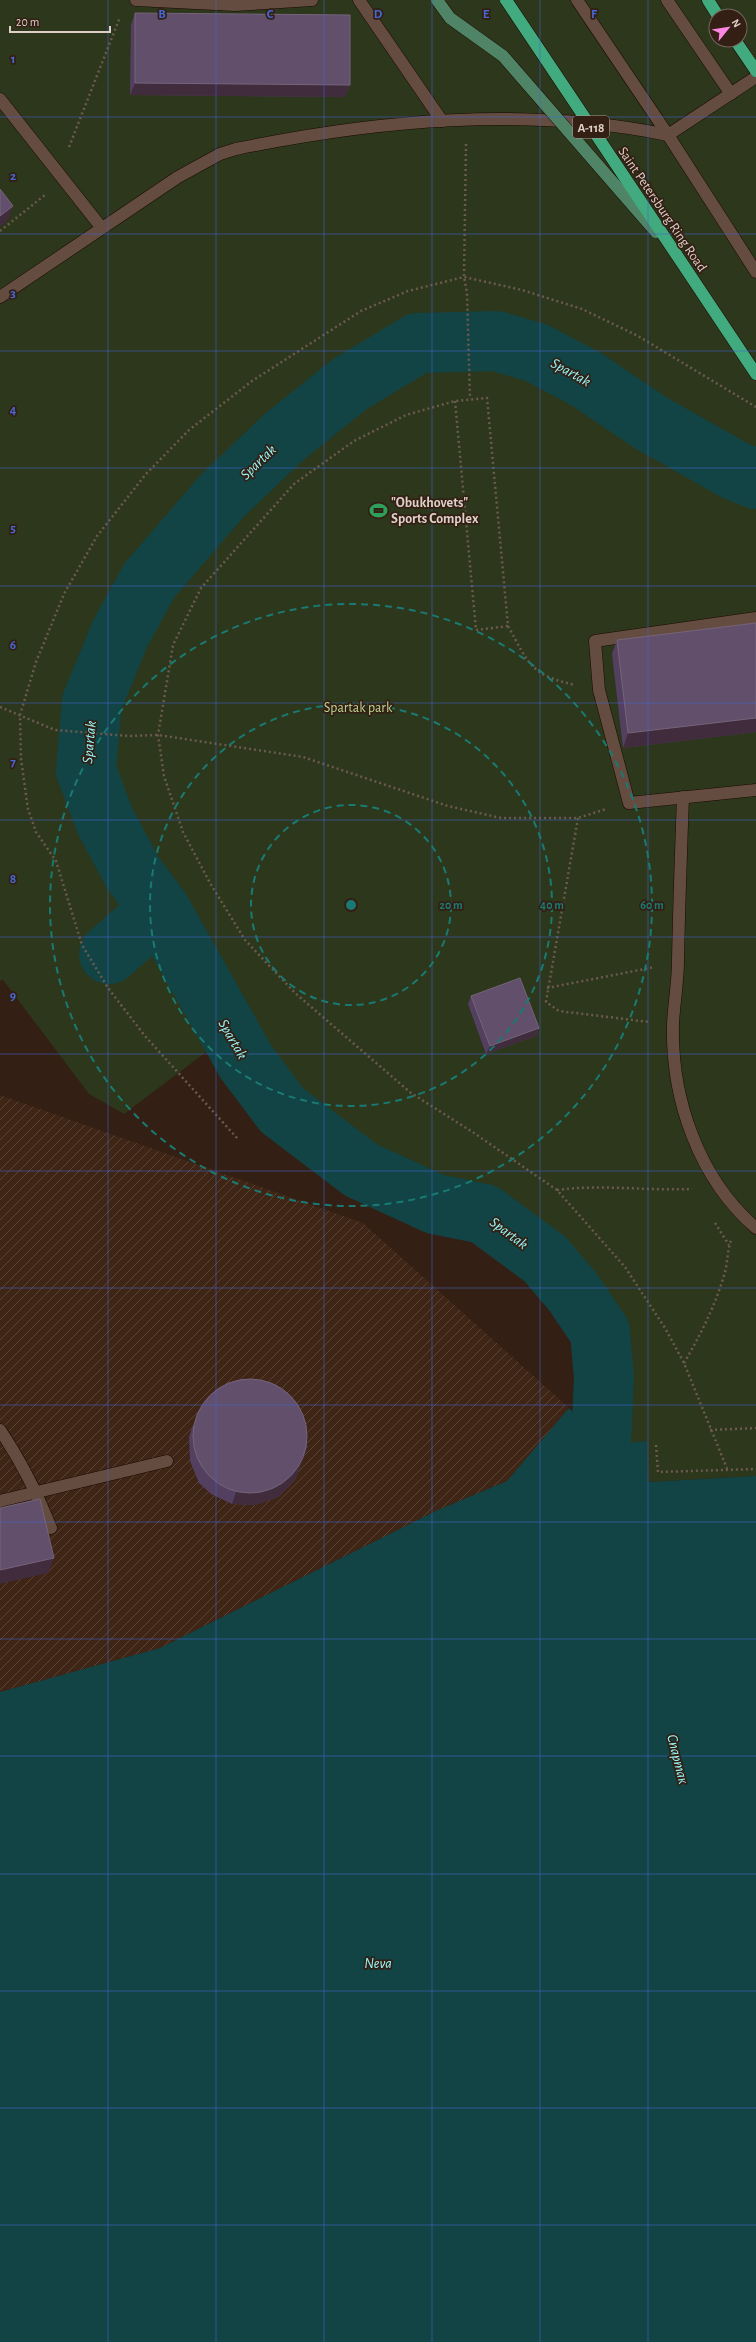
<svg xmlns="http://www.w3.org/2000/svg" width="756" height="2342" viewBox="0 0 756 2342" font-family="'Alegreya Sans',sans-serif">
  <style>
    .industrial { fill: url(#industrial-furrows) }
    .green { fill: #2d371c; fill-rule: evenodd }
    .water { fill: #124445 }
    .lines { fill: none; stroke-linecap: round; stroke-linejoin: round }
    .river { stroke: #124445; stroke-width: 60 }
    .minor-casing { stroke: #1a0801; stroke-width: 13 }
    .highway-casing { stroke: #1a0801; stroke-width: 13 }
    .path { stroke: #6c5a50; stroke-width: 2.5; stroke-dasharray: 2 3; stroke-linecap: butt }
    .minor { stroke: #644d40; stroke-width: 12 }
    .highway { stroke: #41aa7f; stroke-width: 12 }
    .major-bridge-casing { stroke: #1a0801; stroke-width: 13; stroke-linecap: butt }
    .highway-bridge-casing { stroke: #1a0801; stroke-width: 13; stroke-linecap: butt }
    .major-bridge { stroke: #4f8566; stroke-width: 12 }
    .highway-bridge { stroke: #41aa7f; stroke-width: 12 }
    .wall { fill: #534060 }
    .shaded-wall { fill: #402c3c }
    .building { fill: #624f6b; stroke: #76647a }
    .grid { fill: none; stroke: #4468d5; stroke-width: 1; stroke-opacity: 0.55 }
    .ring { fill: none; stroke: #197a73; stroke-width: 2; stroke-dasharray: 7 5 }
    .labels { text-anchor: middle; stroke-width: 3.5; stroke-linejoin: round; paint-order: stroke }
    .shield { fill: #331f13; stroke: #ab9b92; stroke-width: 1 }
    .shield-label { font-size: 13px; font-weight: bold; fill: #ded0c9 }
    .street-label { font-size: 14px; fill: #ded0c9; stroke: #331f13 }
    .poi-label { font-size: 14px; font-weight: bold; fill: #ded0c9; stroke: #331f13; text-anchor: start }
    .park-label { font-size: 14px; fill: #bcd692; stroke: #331f13 }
    .water-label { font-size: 15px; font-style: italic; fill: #94f8fb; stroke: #331f13 }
    .grid-label { font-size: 13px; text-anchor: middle; font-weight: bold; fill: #4468d5; stroke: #331f13; stroke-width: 3.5; stroke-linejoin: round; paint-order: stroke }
    .centre { fill: #197a73; stroke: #331f13; stroke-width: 2 }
    .ring-label { font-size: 12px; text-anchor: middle; font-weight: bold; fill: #197a73; stroke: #331f13; stroke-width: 3.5; stroke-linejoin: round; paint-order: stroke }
  </style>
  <defs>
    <pattern id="industrial-furrows" width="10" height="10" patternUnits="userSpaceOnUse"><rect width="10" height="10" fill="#3f2515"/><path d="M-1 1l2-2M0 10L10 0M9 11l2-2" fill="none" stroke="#5a4436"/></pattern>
  </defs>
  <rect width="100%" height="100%" fill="#331f13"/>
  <path class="industrial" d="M0,1095L363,1223L569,1408L507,1481L438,1510L160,1648L0,1692Z"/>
  <path class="green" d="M0,0H756V1476L647,1482V1441L613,1446L603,1393L586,1346L553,1295L503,1251L435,1207L332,1150L299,1124L266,1082L234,1031L124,1114L89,1094L3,980L0,981ZM716,16H740V40H716Z"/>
  <path class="water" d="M569,1408L601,1445L647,1441L648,1482L756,1476V2342H0V1692L160,1648L438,1510L507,1481Z"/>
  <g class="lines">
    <g class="river">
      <path d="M109,954L160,909"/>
      <path d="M620,1525L601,1445L604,1377L600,1332L573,1292L545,1259L484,1214L435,1204L361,1170L282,1110L246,1062L160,909L133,873L105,821L86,770L92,702L120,634L149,581L222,496L284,437L350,384L418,343L496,341L537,353L586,379L651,423L734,470L756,479"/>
    </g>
    <defs>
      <g id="minor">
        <path d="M136,0L235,5L312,0"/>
        <path d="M359,0L442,121"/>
        <path d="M667,0L731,94"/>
        <path d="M756,77L668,135L756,272"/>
        <path d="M0,99L101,227"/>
        <path d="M0,297L178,177L220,154L236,149C377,120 526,106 668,135L577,0"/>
        <path d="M756,618L595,641L599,690L629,803L756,790"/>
        <path d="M683,797C681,852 679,906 678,961C678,982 674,1003 673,1024C671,1099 699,1179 756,1228"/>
        <path d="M0,1430C21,1461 37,1493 51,1528"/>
        <path d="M0,1501L167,1461"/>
      </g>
      <g id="highway">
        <path d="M708,0L718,16"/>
        <path d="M735,40L756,71"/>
        <path d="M676,254L756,374"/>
      </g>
    </defs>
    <use href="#minor" class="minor-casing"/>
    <use href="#highway" class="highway-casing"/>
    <g class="path">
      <path d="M466,144L464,277L467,293L470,399"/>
      <path d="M69,147L120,17"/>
      <path d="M0,231L45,195"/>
      <path d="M455,401L476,630L508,626L487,398L455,401L406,415L354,441L294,484L201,588L173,645L158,735L164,776L183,832L210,883L245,940L295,993L411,1093L474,1133L557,1190L625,1267L665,1328L684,1363L728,1471"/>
      <path d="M508,626C529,664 530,675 575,685"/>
      <path d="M0,707L55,730L129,736L158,735L303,757L448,806L501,818H578L606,809"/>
      <path d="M578,818L546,1002L559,1011L649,1022"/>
      <path d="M547,988L655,967"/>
      <path d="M237,1138L145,1036L108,988L82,945L56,861L36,832L28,809L21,759L20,715L36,662L64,594L97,536L146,474L189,430L252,381L361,311L408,291L464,277L522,290L582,309L638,336L756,407"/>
      <path d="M557,1190C602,1184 647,1191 692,1189"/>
      <path d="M715,1223L729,1245"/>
      <path d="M684,1363C701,1334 716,1304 725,1272C728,1261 727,1249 732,1238"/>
      <path d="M710,1430L756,1428"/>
      <path d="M656,1445L658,1472L756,1469"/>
    </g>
    <use href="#minor" class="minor"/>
    <use href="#highway" class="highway"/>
    <defs>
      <path id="major-bridge" d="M437,0L450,18L503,56L656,232"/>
      <path id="highway-bridge" d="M506,0L676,254"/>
    </defs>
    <use href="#major-bridge" class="major-bridge-casing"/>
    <use href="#highway-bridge" class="highway-bridge-casing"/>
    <use href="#major-bridge" class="major-bridge"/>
    <use href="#highway-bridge" class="highway-bridge"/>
  </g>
  <g class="wall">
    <path d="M135,13L350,85L345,97L130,95L131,25Z"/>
    <path d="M756,623V732L623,748L612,654L617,640Z"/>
    <path d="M471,996L539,1028L536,1036L486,1054L468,1004Z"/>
    <path d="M193,1425L308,1446L295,1480L278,1497L256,1505L232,1504L211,1494L199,1483L190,1461L189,1437Z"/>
  </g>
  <g class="shaded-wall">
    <path d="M135,83L350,85L345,97L130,95Z"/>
    <path d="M13,206L8,220L0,227V216Z"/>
    <path d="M756,718V732L623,748L628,733Z"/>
    <path d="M539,1028L536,1036L486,1054L490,1046Z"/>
    <path d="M308,1446L295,1480L278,1497L256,1505L232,1504L236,1492Z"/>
    <path d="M54,1558L48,1573L0,1584V1570Z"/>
  </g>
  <g class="building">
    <path d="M135,13L350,15V85L135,83Z"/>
    <path d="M0,189L13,206L0,216Z"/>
    <path d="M756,623V718L628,733L617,640Z"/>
    <path d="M520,978L539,1028L490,1046L471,996Z"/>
    <circle cx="250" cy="1436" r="57"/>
    <path d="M40,1499L54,1558L0,1570V1508Z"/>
  </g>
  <path class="grid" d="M108,0V2342M216,0V2342M324,0V2342M432,0V2342M540,0V2342M648,0V2342M0,117H756M0,234H756M0,351H756M0,468H756M0,586H756M0,703H756M0,820H756M0,937H756M0,1054H756M0,1171H756M0,1288H756M0,1405H756M0,1522H756M0,1639H756M0,1756H756M0,1874H756M0,1991H756M0,2108H756M0,2225H756"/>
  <g class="ring">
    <circle cx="351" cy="905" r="100"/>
    <circle cx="351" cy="905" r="201"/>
    <circle cx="351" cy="905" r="301"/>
  </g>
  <defs>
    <symbol id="stadium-bare" viewBox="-9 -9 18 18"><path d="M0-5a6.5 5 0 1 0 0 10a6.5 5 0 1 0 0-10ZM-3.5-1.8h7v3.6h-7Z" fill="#2e9e5b" stroke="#331f13" stroke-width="2.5" paint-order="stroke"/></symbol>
  </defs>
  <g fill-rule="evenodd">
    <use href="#stadium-bare" x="366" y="498" width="25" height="25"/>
  </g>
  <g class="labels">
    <rect class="shield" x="573" y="116" width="36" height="22" rx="3"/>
    <g class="shield-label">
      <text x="591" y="132">А-118</text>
    </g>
    <g class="street-label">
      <text transform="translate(663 209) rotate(56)" y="5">Saint Petersburg Ring Road</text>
    </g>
    <g class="poi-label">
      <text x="391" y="507">"Obukhovets"<tspan x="391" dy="16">Sports Complex</tspan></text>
    </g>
    <g class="park-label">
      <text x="358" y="712">Spartak park</text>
    </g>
    <g class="water-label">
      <text transform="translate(571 372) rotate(29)" y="5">Spartak</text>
      <text transform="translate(258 462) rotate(-44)" y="5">Spartak</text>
      <text transform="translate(89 742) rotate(-85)" y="5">Spartak</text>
      <text transform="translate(233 1039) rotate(60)" y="5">Spartak</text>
      <text transform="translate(509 1233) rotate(37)" y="5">Spartak</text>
      <text transform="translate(678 1759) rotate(76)" y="5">Спартак</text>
      <text x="378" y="1968">Neva</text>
    </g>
  </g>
  <g class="grid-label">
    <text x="162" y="18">B</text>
    <text x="270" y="18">C</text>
    <text x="378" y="18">D</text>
    <text x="486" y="18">E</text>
    <text x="594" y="18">F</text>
    <text x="13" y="63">1</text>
    <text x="13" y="180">2</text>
    <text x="13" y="297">3</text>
    <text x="13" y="414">4</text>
    <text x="13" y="532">5</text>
    <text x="13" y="649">6</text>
    <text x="13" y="766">7</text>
    <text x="13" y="883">8</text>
    <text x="13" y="1000">9</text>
  </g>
  <circle cx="351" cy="905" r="6" class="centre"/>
  <g class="ring-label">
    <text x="451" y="909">20 m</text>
    <text x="552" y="909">40 m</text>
    <text x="652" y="909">60 m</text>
  </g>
  <g transform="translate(728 28) rotate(60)"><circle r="19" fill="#331f13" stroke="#77665c"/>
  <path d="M0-3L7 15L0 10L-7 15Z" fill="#fc86e3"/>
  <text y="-6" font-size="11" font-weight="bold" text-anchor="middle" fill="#ded0c9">N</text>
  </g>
  <path d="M10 26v6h100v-6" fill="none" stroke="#ded0c9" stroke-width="2"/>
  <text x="16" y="26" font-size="12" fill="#ded0c9" stroke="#331f13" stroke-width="3" paint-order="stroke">20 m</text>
</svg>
